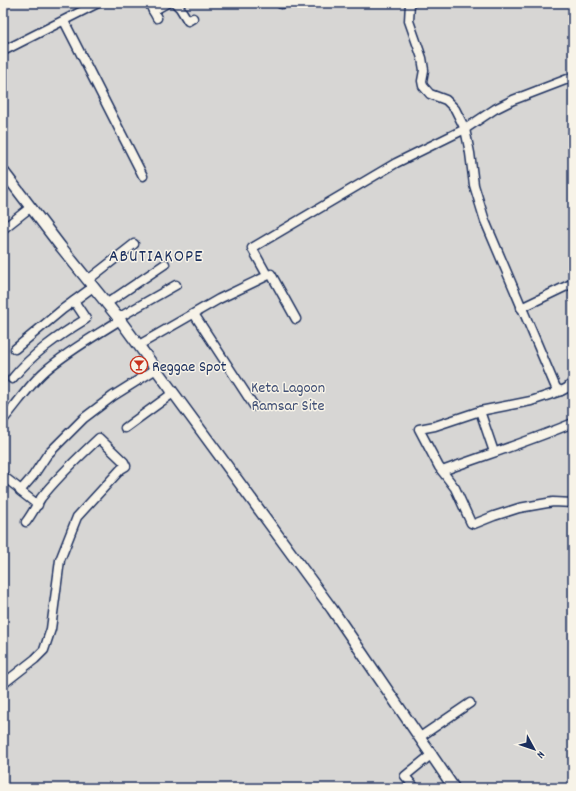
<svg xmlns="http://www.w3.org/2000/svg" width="576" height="791" viewBox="0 0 576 791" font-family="Dekko,sans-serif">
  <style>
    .green { fill: #d7d6d4; stroke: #798299 }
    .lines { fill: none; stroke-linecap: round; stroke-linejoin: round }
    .minor-casing { stroke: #1b2f5e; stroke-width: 11 }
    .major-casing { stroke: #1b2f5e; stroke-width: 13 }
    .minor { stroke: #f7f3e8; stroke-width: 8 }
    .major { stroke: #f7f3e8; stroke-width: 10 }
    .labels { text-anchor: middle; stroke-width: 3; stroke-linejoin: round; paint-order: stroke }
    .poi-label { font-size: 16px; fill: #1b2f5e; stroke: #f7f3e8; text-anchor: start }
    .park-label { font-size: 16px; fill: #415076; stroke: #f7f3e8 }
    .quarter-label { font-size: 18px; letter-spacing: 1px; fill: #1b2f5e; stroke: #f7f3e8 }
  </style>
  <rect width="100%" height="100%" fill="#f7f3e8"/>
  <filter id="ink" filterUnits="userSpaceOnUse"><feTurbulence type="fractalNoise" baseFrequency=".025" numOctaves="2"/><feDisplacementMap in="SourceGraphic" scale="8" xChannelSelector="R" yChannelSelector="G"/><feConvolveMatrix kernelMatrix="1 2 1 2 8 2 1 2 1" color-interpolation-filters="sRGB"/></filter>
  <g filter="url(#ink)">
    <rect class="green" x="3" y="3" width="570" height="785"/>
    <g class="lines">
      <defs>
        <g id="minor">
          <path d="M149,3L157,18"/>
          <path d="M175,3L180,8L188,21L193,18"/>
          <path d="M410,3L409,21L422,58L424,70L422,81L423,86L430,94L446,100L455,109L465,129L470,153L474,185L485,221L556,388L561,391L531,401L480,411L435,426L419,429L439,467L455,488L471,523L474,524L494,516L519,508L553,502L573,503"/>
          <path d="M281,4L285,3"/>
          <path d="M153,11L167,3"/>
          <path d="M64,21L143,176"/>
          <path d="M3,51L98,3"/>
          <path d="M3,229L31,207"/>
          <path d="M267,275L252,248L396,163L465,129L495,109L513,100L573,77"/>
          <path d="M88,280L134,244"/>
          <path d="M106,304L165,264"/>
          <path d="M521,308L573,283"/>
          <path d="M194,314L254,406"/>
          <path d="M118,318L176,285"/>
          <path d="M139,345L219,299L271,274L296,319"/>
          <path d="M15,349L63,309L93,287"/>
          <path d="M12,379C32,354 58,336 86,319L74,301"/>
          <path d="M561,391L567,388L573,382"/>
          <path d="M480,411L494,452"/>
          <path d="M3,420C17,404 29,385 45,371C68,351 95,336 120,320"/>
          <path d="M125,428L173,393"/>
          <path d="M442,471C486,455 530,441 573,423"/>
          <path d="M3,476L21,490"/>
          <path d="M38,505L20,491L33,476L47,455L84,418L113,396L156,369"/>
          <path d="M3,684L35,659L44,650L51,629L60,560L77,517L121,469L126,466L124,462L99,438C79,457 58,476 41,498C36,506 32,514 26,522"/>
          <path d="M420,737L470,703"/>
          <path d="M415,788L405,776L432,754"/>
        </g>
        <path id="major" d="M3,171L61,247L120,320L332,609L454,788"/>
      </defs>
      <use href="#minor" class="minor-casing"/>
      <use href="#major" class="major-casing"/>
      <use href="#minor" class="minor"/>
      <use href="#major" class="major"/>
    </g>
  </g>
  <defs>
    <symbol id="bar-ring" viewBox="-11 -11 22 22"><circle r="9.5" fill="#f7f3e8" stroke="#c8321e" stroke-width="1.5"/><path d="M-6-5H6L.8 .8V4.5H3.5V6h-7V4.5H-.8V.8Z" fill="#c8321e"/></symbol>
  </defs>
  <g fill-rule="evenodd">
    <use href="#bar-ring" x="129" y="355" width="20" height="20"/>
  </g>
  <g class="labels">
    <g class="poi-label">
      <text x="152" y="371">Reggae Spot</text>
    </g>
    <g class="park-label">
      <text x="288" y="392">Keta Lagoon<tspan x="288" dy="18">Ramsar Site</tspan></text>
    </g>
    <g class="quarter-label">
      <text x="156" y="261">ABUTIAKOPE</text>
    </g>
  </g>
  <rect width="576" height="791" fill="none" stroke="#f7f3e8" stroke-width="16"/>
  <rect x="8" y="8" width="560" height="775" fill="none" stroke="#1b2f5e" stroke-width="1.5" filter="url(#ink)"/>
  <g transform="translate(534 749) rotate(130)" stroke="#f7f3e8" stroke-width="3" paint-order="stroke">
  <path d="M0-3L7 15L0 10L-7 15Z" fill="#1b2f5e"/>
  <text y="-6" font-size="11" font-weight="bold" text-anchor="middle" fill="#1b2f5e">N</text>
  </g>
</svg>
